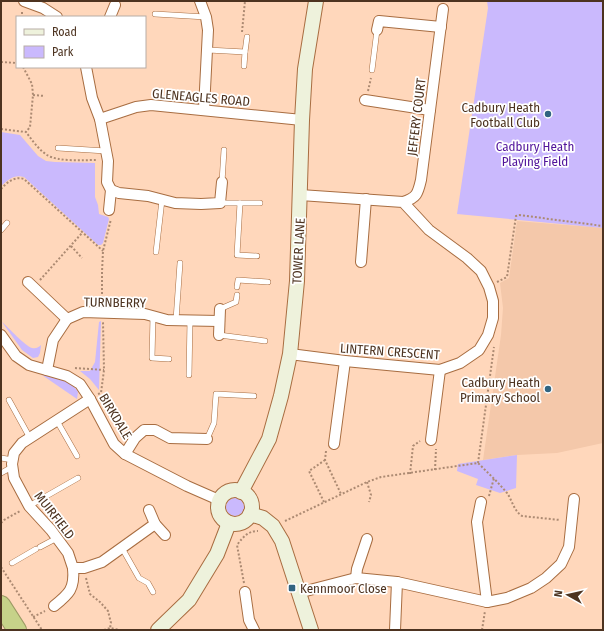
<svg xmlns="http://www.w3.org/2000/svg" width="604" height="631" viewBox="0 0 604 631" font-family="'Fira Sans Condensed',sans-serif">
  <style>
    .built { fill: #f4c8aa }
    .green { fill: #cab9fd }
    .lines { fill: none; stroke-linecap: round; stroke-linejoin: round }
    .lane-casing { stroke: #a86d41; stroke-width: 6 }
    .street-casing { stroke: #a86d41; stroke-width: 12 }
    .secondary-casing { stroke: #a86d41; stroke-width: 16 }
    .highway-casing { stroke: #9c9a64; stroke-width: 20 }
    .path { stroke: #ac8a72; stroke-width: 2; stroke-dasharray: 2 2; stroke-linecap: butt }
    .lane { stroke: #fff; stroke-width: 5 }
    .street { stroke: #fff; stroke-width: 10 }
    .secondary { stroke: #eef2dc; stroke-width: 14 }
    .highway { stroke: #c6d289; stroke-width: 18 }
    .poi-dot { fill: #316481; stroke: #fff; stroke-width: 1.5 }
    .labels { text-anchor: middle; stroke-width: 3.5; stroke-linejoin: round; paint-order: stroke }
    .street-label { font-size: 13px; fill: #4d3320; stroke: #fff }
    .poi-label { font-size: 13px; fill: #4d3320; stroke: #fff; text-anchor: end }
    .park-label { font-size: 13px; fill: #51149b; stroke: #fff }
  </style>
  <rect width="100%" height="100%" fill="#ffd7bb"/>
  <path class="built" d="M517,221L603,228V443L557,453L517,455L483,460L501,335L503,308L500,283L509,278Z"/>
  <g class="green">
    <path d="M487,1H603V228L457,214L488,8Z"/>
    <path d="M1,132L20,135L38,156L46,161L55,162L95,163V197L98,205L99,214L108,217L109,219L103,243L101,245H98L24,177C14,174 8,180 1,186Z"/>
    <path d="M101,321L99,390L90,379L80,371H90L95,362L99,322Z"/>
    <path d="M2,322C8,327 25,346 32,348C36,349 39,347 41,345L40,353L38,357L33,358L22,350Z"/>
    <path d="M42,375C55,377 71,380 78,392L77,399Z"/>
    <path d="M517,455L516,488L500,493L476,485L478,479L457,471L458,464Z"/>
    <circle cx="235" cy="507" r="9"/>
  </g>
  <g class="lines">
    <defs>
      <g id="lane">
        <path d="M155,14L206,17"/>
        <path d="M208,50L245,52L244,66"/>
        <path d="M245,52L247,37"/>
        <path d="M372,70L377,30"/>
        <path d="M58,148L106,151"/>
        <path d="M222,182L224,150"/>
        <path d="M220,203H260"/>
        <path d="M240,203L237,255L257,256"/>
        <path d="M1,230L7,223"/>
        <path d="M156,252L162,200"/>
        <path d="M237,287L238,280L268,282"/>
        <path d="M220,309L236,302L237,295"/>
        <path d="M153,316L152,358L169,359"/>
        <path d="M176,320L180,263"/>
        <path d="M219,335L265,341"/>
        <path d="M189,375L190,320"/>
        <path d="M9,400L30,438"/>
        <path d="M57,421L77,456"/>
        <path d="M207,439L214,423L216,394L254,396"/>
        <path d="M1,458L13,460"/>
        <path d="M1,473L12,467"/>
        <path d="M29,506L78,478"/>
        <path d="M40,547L57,538"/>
        <path d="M122,548L139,578L148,583L153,592"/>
        <path d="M12,563L36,549"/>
      </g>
      <g id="street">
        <path d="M24,1L43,8L57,17"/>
        <path d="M200,1L206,17L208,30L204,109"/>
        <path d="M110,17L115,5"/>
        <path d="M377,30L379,21L441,27"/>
        <path d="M86,67L92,98L100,119L108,161L107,182L111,190L109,210"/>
        <path d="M365,100L430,110"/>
        <path d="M100,119L136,107L151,105L302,120"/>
        <path d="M111,190L119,193L148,196L175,203L201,204L220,203L222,182"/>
        <path d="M403,202C417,198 418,193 421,180L443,9"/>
        <path d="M361,262L366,199"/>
        <path d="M28,282L67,319"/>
        <path d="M1,335L16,356L29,365L67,376L80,384L90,399L114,444L125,454L187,486L219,500"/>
        <path d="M219,335L220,309"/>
        <path d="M290,354L345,361L440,370L460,363L479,350L488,335L493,318V301L489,287L481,271L467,258L429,230L403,202L300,195"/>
        <path d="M47,370L53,340L67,319L83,312L145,314L167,320L219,321"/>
        <path d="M90,399L22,443L14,453L12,464L14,478L29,506L51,530L68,553L73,568H84L102,562L155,524"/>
        <path d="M431,440L440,370"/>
        <path d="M334,444L345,361"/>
        <path d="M125,454L135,438L144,430H155L170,438L207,439"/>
        <path d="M481,502L477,522L487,602"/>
        <path d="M149,510L155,524L165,535"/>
        <path d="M356,578L357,569L367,539"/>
        <path d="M245,592L249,620L254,630"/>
        <path d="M298,593L356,578L397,582L487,602L507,598L531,588L546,578L561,564L569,547L574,499"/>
        <path d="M54,606C69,594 75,589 73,568"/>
        <path d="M395,630L397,582"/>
      </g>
      <g id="secondary">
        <circle cx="235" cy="507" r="17"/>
        <path d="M241,492L269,439L281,396L290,354L297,281L302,120L305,69L316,1"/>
        <path d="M250,514L263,518L273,526L282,541L311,630"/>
        <path d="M158,630L189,600L217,554L229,523"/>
      </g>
      <path id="highway" d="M1,605L17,630"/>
    </defs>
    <use href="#lane" class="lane-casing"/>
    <use href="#street" class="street-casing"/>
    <use href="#secondary" class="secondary-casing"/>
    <use href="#highway" class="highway-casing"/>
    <g class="path">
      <path d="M22,12V17"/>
      <path d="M242,32L245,1"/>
      <path d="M1,62L17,63"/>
      <path d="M23,67L32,84L33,95L30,127L26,132"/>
      <path d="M368,91L371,78"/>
      <path d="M33,95L45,96"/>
      <path d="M1,129L26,132C32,140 38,149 47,155C58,162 83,160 96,160"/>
      <path d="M1,189C7,182 15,176 24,179L103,251"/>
      <path d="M71,246L82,258"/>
      <path d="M40,280L82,233"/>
      <path d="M497,282L507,277L516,216L519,215L603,226"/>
      <path d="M102,302V272L103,251L111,219"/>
      <path d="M75,368L104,370"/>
      <path d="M98,394L101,393L104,370L103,322"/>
      <path d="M326,451L325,460L341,494"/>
      <path d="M478,463L494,347"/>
      <path d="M435,470L436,449"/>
      <path d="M410,474L413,446L420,441"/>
      <path d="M367,482L371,495L369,502"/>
      <path d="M489,496L494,478"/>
      <path d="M324,502L309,471L325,460"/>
      <path d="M285,521L367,482L381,477L478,463C488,473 498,482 507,493C512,500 514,511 522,516L560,520"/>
      <path d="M1,523L4,520L20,511"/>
      <path d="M1,567L42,630"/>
      <path d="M86,578L90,594L100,602L108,611L111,623L110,628"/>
      <path d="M244,583L237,545C243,537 248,531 258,531"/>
      <path d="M33,617L45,611"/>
      <path d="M104,630L110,628L120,630"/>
      <path d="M482,630L485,611"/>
    </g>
    <use href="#lane" class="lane"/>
    <use href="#street" class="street"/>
    <use href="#secondary" class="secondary"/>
    <use href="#highway" class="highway"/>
  </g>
  <g class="poi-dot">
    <circle cx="548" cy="114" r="4"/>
    <circle cx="548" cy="389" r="4"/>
    <rect x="288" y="584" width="8" height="8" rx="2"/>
  </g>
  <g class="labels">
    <g class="street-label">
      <text transform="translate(201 97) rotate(5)" y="5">GLENEAGLES ROAD</text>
      <text transform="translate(416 117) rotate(-83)" y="5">JEFFERY COURT</text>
      <text transform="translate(298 251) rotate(-87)" y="5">TOWER LANE</text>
      <text transform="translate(115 302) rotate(1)" y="5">TURNBERRY</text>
      <text transform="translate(390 351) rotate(4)" y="5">LINTERN CRESCENT</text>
      <text transform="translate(116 416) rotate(59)" y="5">BIRKDALE</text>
      <text transform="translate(55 515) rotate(52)" y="5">MUIRFIELD</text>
    </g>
    <g class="poi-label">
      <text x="540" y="112">Cadbury Heath<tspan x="540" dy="15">Football Club</tspan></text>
      <text x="540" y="387">Cadbury Heath<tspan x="540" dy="15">Primary School</tspan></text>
      <text x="300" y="593" text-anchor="start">Kennmoor Close</text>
    </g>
    <g class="park-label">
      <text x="535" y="151">Cadbury Heath<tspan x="535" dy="15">Playing Field</tspan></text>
    </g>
  </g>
  <rect width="604" height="631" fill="none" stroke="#4d3320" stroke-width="4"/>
  <rect x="16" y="16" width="130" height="52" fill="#ffffff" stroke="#b8ada6"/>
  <rect x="24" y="29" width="20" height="6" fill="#eef2dc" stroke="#b8ada6"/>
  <text x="52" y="36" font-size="12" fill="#4d3320">Road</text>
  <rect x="24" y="46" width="20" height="12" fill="#cab9fd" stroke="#b8ada6"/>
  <text x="52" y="56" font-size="12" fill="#4d3320">Park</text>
  <g transform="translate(568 595) rotate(278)" stroke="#ffffff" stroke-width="3" paint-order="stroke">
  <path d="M0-3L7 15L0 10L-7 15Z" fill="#4d3320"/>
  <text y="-6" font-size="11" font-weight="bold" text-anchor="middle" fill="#4d3320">N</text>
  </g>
</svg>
